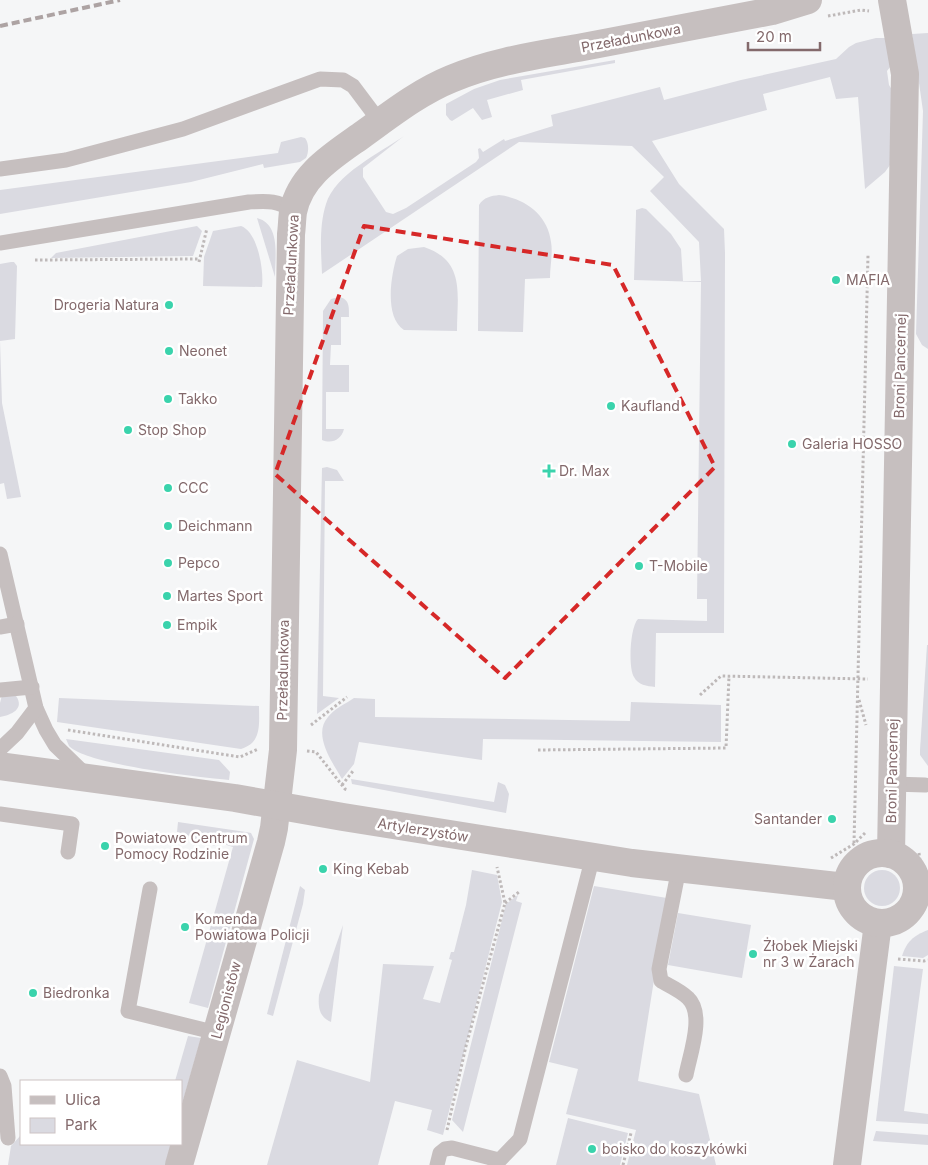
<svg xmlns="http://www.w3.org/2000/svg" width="928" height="1165" viewBox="0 0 928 1165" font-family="Inter,sans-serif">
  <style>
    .green { fill: #dadae1 }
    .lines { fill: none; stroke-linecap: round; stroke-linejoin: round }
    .path { stroke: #beb9b9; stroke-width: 3; stroke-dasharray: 2.5 2.5; stroke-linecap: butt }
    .service { stroke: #c6bfbf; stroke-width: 15 }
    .minor { stroke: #c6bfbf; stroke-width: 28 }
    .tertiary { stroke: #c6bfbf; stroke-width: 28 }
    .rail { stroke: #ada3a3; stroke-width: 4; stroke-dasharray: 8 4; stroke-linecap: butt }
    .marked { fill: none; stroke: #d62828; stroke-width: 4; stroke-dasharray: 10 6; stroke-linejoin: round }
    .poi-dot { fill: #3ad3ac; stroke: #fff; stroke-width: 2 }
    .labels { text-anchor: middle; stroke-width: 5; stroke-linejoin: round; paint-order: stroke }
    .street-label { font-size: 14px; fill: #83696b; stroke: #fff }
    .poi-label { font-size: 14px; fill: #83696b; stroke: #fff; text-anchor: start }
  </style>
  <rect width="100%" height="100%" fill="#f5f6f7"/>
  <g class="green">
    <path d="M928,33V349L922,345L916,334L923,111L912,34Z"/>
    <path d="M876,38H888L894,62L887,71L889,85L894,93L890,165L885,172L865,189L858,97L836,99L830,77L763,94L767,110L652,141L679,184L724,229L725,253L724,633H656L655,687C647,686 638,685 634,677C628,668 630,627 638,619L707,621V599H697L701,282L634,280L636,214V210L642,208L646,209L671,234L681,249L683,281H701L699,242L650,191L664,177L632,146L519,142L322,274C321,251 319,226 326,204C335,174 380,153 404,136L363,168V177L386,212L393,214L406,208L476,162L479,158L478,149L480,148L483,152L504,139L505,141L553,126L551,115L660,87L664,100L741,80L836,59L849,47L856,43Z"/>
    <path d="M615,60V63L521,80L523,90L487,100L492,117L482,120L473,108L452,121L450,120L446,115V104L474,89L500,80Z"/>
    <path d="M301,137L305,138C309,143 309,152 306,158L300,162L264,168L263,164L191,182L0,214V190L278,153L281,142Z"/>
    <path d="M499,195C525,198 548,215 551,242C553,253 550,266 550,278L525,279L523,332L478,331L479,205C484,197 491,196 499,195Z"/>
    <path d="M257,218C281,224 275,258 275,277Z"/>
    <path d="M197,226L202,231L193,256L51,258L56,253Z"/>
    <path d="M241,226C258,232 264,271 262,287L203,286L204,257L213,231Z"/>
    <path d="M424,247C466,261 457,295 457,331L404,330C384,317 391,275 397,256L408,249Z"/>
    <path d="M11,262H14L17,266L15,339L0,341L2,403L21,497L7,499L4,483L0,484V264Z"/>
    <path d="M339,297C350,299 349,308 349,317H341V345H331L330,365H349V392H326V429H344C341,440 332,444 322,440L323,311L331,299Z"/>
    <path d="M327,467L337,470L344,481H325L323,696L339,698L317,714L322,468Z"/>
    <path d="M927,645H928V766L920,755V750Z"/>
    <path d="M2,695L16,696C25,709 11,715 0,717V703Z"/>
    <path d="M59,698L259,706C259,724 262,743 241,749L57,722Z"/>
    <path d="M354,698L375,699V717L630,721L631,702L721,705V742L483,739L482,760L359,742L354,764L342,779C333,763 312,735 328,717C334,709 345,704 354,698Z"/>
    <path d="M66,739L219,760L230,772L229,780C199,777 87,765 69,746C68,744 67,741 66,739Z"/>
    <path d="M351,779L494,802L498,782L505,785L509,794L506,813L352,784Z"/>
    <path d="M178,822L246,832L251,833L254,839L208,1008L189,1003L233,847L217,842L215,846L190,839V836L177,832Z"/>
    <circle cx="882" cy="888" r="18"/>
    <path d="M472,870L497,875L502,902L443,1135L427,1130L432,1110L395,1101L378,1165H267L297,1060L370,1082L383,964L434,966L423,999L440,1003L452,960L449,959L451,952H454L466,905Z"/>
    <path d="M300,886L305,890L303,904L273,1016L267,1014Z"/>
    <path d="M594,886L667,898L638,1081L699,1094L716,1165H627L636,1130L566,1114L578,1069L549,1062Z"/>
    <path d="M518,895L516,901L522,903L463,1132L452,1120L506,904Z"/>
    <path d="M678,913L751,925L742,978L668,965Z"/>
    <path d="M343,925L331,1022C319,1017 318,1007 319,995Z"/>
    <path d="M928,930V955L923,958L902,956C907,941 913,936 928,930Z"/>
    <path d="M894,966L923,969L904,1111L928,1114V1124L876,1121Z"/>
    <path d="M188,1036L201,1038L181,1108V1081H175Z"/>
    <path d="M568,1118L628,1133L620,1165H556Z"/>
    <path d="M876,1131L928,1135V1145L873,1141Z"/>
    <path d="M21,1135V1144H171L165,1165H8L11,1146Z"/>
  </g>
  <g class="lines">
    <g class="path">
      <path d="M828,16L861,10L869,11"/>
      <path d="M35,260L199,259"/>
      <path d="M199,262L207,228"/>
      <path d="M700,695L721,676L868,679"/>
      <path d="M859,700L866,725"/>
      <path d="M311,725L347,697"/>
      <path d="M68,730L240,757L258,749"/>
      <path d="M538,750L726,748L729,676"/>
      <path d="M307,751L316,752L345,789L348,790"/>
      <path d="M342,785L353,771"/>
      <path d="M854,843L868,255"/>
      <path d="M919,853L920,861L928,875"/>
      <path d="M831,858L854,844L866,832"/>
      <path d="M505,903L519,892"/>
      <path d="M898,959L924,961L928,960"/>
      <path d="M447,1130L466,1046L505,903L497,867"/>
      <path d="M623,1165L631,1133"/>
    </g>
    <g class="service">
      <path d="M0,169L66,160L183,129L320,79L343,80L353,86L380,122"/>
      <path d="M0,243L249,202C268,201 277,200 293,211"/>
      <path d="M0,554L36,708L46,730L55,745L86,775"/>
      <path d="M0,627L17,624"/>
      <path d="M0,690L32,687"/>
      <path d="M0,749L17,733L36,708"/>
      <path d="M892,784L925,785"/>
      <path d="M0,814L72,824L68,852"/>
      <path d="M679,868L659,969L661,981C670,986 681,991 688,998C705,1014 690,1054 686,1075"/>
      <path d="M150,889L128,1011L217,1033"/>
      <path d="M0,1076L4,1086L8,1138"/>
      <path d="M437,1165L440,1153L445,1149L452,1148L499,1160"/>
      <path d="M495,1165L520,1139L593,856"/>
    </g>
    <g class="minor">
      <path d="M891,854L905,74L892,0"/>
      <path d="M179,1165L271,842L274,828L283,750L291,234C292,227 292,219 293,212C300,175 334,155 362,135C390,115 419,92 451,79C493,61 539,55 583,47C646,35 709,23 772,11L808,0"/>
      <path d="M847,1165L878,923"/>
    </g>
    <g class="tertiary">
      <path d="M0,766L235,798L343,817L632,863L846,887"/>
      <circle cx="882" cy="888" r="35"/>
    </g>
    <path class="rail" d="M0,26L120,0"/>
  </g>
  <path class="marked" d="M364,226L613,265L715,467L505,678L275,474Z"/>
  <g class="poi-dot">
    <circle cx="836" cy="280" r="5"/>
    <circle cx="169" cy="305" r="5"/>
    <circle cx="169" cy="351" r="5"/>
    <circle cx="168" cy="399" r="5"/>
    <circle cx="611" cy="406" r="5"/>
    <circle cx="128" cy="430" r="5"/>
    <circle cx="792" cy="444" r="5"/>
    <path d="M546.5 463.5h5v5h5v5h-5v5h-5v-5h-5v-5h5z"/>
    <circle cx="168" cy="488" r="5"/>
    <circle cx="168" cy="526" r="5"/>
    <circle cx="168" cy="563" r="5"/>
    <circle cx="639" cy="566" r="5"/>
    <circle cx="167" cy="596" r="5"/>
    <circle cx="167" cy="625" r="5"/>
    <circle cx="832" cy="819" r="5"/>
    <circle cx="105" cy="846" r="5"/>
    <circle cx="323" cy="869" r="5"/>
    <circle cx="185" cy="927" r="5"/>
    <circle cx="753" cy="954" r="5"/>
    <circle cx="33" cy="993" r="5"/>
    <circle cx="592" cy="1149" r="5"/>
  </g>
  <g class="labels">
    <g class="street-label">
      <text transform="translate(631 38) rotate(-11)" y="5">Przeładunkowa</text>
      <text transform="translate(291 265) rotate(-87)" y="5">Przeładunkowa</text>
      <text transform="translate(900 366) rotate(-89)" y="5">Broni Pancernej</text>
      <text transform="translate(283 670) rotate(-89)" y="5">Przeładunkowa</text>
      <text transform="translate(892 771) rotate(-89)" y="5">Broni Pancernej</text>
      <text transform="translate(423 830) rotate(9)" y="5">Artylerzystów</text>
      <text transform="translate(226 1000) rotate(-75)" y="5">Legionistów</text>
    </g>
    <g class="poi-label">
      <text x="846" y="285">MAFIA</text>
      <text x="159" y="310" text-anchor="end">Drogeria Natura</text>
      <text x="179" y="356">Neonet</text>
      <text x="178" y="404">Takko</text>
      <text x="621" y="411">Kaufland</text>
      <text x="138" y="435">Stop Shop</text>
      <text x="802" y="449">Galeria HOSSO</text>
      <text x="559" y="476">Dr. Max</text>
      <text x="178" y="493">CCC</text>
      <text x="178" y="531">Deichmann</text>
      <text x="178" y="568">Pepco</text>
      <text x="649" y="571">T-Mobile</text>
      <text x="177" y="601">Martes Sport</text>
      <text x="177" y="630">Empik</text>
      <text x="822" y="824" text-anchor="end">Santander</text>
      <text x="115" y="843">Powiatowe Centrum<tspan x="115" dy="16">Pomocy Rodzinie</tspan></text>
      <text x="333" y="874">King Kebab</text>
      <text x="195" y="924">Komenda<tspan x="195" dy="16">Powiatowa Policji</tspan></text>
      <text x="763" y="951">Żłobek Miejski<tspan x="763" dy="16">nr 3 w Żarach</tspan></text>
      <text x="43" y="998">Biedronka</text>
      <text x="602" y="1154">boisko do koszykówki</text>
    </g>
  </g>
  <rect x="20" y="1080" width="162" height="65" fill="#ffffff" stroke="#cdc3c4"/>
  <rect x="30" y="1096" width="25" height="8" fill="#c6bfbf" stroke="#cdc3c4"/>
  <text x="65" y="1105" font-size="15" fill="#83696b">Ulica</text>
  <rect x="30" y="1118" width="25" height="15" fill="#dadae1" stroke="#cdc3c4"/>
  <text x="65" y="1130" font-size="15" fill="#83696b">Park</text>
  <path d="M748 42v8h72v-8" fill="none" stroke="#83696b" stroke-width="2.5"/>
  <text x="756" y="42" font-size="15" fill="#83696b" stroke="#ffffff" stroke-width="4" paint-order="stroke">20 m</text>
</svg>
